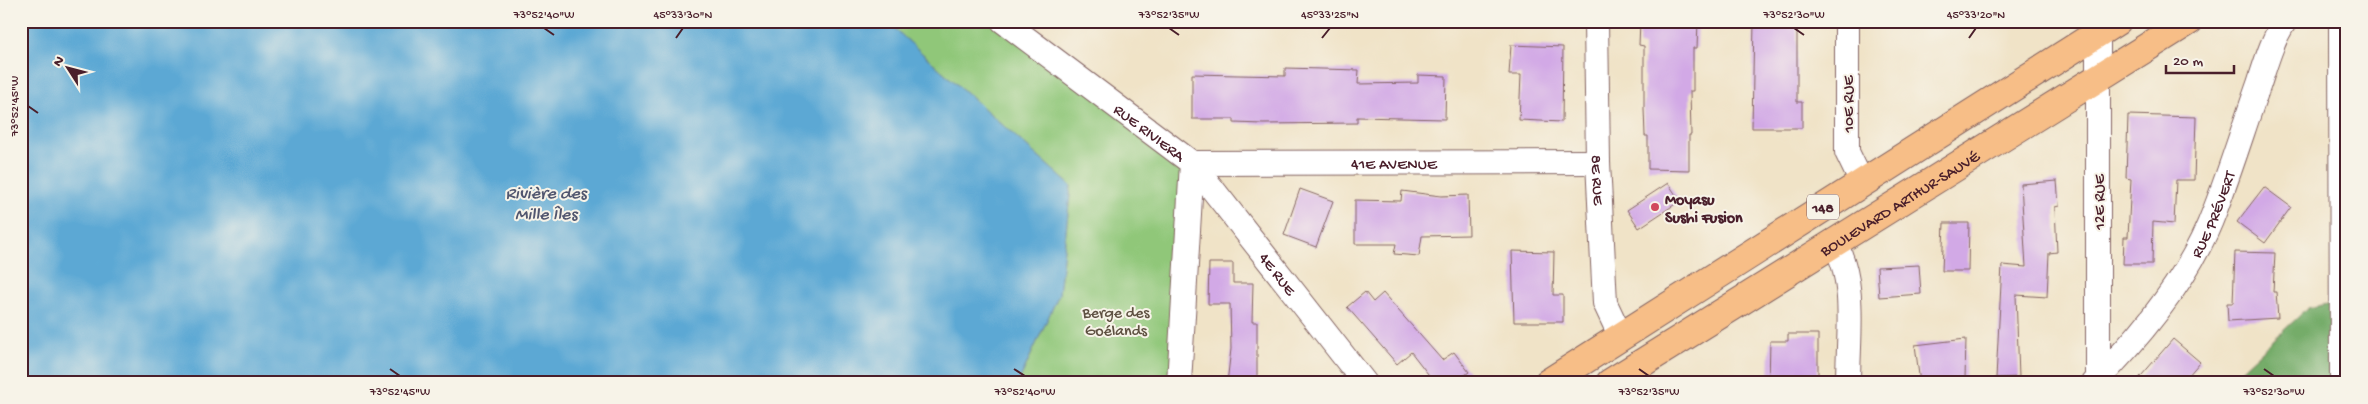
<svg xmlns="http://www.w3.org/2000/svg" width="2368" height="404" viewBox="0 0 2368 404" font-family="'Gochi Hand',sans-serif">
  <style>
    .green { fill: #90c779; stroke: #6d7352 }
    .forest { fill: #74ac69; stroke: #5f664a }
    .water { fill: #5ba8d4; stroke: #526480 }
    .building { fill: #d2a9e6 }
    .lines { fill: none; stroke-linecap: round; stroke-linejoin: round }
    .minor-casing { stroke: #846462; stroke-width: 26 }
    .major-casing { stroke: #846462; stroke-width: 30 }
    .minor { stroke: #fff; stroke-width: 24 }
    .major { stroke: #f7be87; stroke-width: 28 }
    .ticks { fill: none; stroke: #4a1f2b; stroke-width: 2 }
    .poi-dot { fill: #d1495b; stroke: #f7f3e8; stroke-width: 2 }
    .labels { text-anchor: middle; stroke-width: 4; stroke-linejoin: round; paint-order: stroke }
    .shield { fill: #f7f3e8; stroke: #7e5f64; stroke-width: 1 }
    .shield-label { font-size: 15px; font-weight: bold; fill: #4a1f2b }
    .street-label { font-size: 16px; fill: #4a1f2b; stroke: #f7f3e8 }
    .poi-label { font-size: 16px; font-weight: bold; fill: #4a1f2b; stroke: #f7f3e8; text-anchor: start }
    .park-label { font-size: 16px; fill: #5f5142; stroke: #f7f3e8 }
    .water-label { font-size: 18px; font-style: italic; fill: #51566f; stroke: #f7f3e8 }
    .neatline { fill: none; stroke: #4a1f2b; stroke-width: 2 }
    .ticks-label { font-size: 12px; text-anchor: middle; fill: #4a1f2b }
  </style>
  <rect width="100%" height="100%" fill="#f7f3e8"/>
  <filter id="ink" filterUnits="userSpaceOnUse"><feTurbulence type="fractalNoise" baseFrequency=".02" numOctaves="2"/><feDisplacementMap in="SourceGraphic" scale="10" xChannelSelector="R" yChannelSelector="G"/><feConvolveMatrix kernelMatrix="1 2 1 2 8 2 1 2 1" color-interpolation-filters="sRGB"/></filter>
  <filter id="wash" filterUnits="userSpaceOnUse"><feTurbulence type="fractalNoise" baseFrequency=".0096" numOctaves="4" result="noise"/><feDisplacementMap in="SourceGraphic" scale="20" xChannelSelector="R" yChannelSelector="G"/><feGaussianBlur stdDeviation="1.12" result="paint"/><feColorMatrix in="noise" values="0 0 0 0 0 0 0 0 0 0 0 0 0 0 0 0 0 1.4 0 .05"/><feComposite in="paint" operator="in"/></filter>
  <g filter="url(#wash)">
    <rect width="100%" height="100%" fill="#f0e3c7"/>
    <path class="green" d="M886,21H1003L1192,163L1173,383H1018L1059,294L1071,186Z"/>
    <path class="forest" d="M2347,300V383H2232L2231,379L2308,308Z"/>
    <path class="water" d="M21,21H886L1071,186L1059,294L1018,383H21Z"/>
    <g id="blocks">
      <g class="building">
        <path d="M1640,21H1698L1697,48H1693V91H1690L1691,135H1689V170L1648,169V136H1645L1644,109V46L1639,45Z"/>
        <path d="M1754,21H1797V102H1802V128H1752Z"/>
        <path d="M1511,45L1563,47L1562,122L1519,120L1521,75H1509Z"/>
        <path d="M1285,68L1359,70L1358,84L1418,83V75L1446,76L1445,119L1357,117V123L1263,124L1234,123V119H1192V74L1285,76Z"/>
        <path d="M2128,115L2196,117L2194,180H2176L2174,224L2153,222L2152,264H2123L2124,237H2128L2131,179L2126,178Z"/>
        <path d="M2057,181L2059,206L2055,207L2057,252L2049,253L2047,297L2016,295L2019,377L1996,378L2002,265L2026,267L2021,184Z"/>
        <path d="M1668,183L1680,201L1639,228L1627,210Z"/>
        <path d="M2264,187L2291,207L2265,243L2237,222Z"/>
        <path d="M1300,189L1333,201L1316,247L1284,235Z"/>
        <path d="M1402,191L1441,196L1468,195L1469,235L1422,236L1419,256L1394,254L1396,244H1355V200L1401,201Z"/>
        <path d="M1944,223H1969L1968,271H1942Z"/>
        <path d="M1512,251L1554,252L1553,295H1563V322H1514Z"/>
        <path d="M2235,252L2275,253L2273,292H2276L2278,318L2228,321L2227,303H2233Z"/>
        <path d="M1209,263H1233V283H1253L1252,322H1257V383H1227L1231,349L1230,304H1208Z"/>
        <path d="M1919,265L1921,294L1879,297L1877,267Z"/>
        <path d="M1365,292L1373,302L1383,293L1442,360L1454,352L1469,372L1454,383H1435L1411,352L1397,364L1347,307Z"/>
        <path d="M1788,334H1818V383H1769L1770,341H1788Z"/>
        <path d="M1966,339L1965,379L1920,383L1915,345Z"/>
        <path d="M2173,339L2200,362L2182,383H2135Z"/>
      </g>
    </g>
  </g>
  <g filter="url(#ink)">
    <use href="#blocks" fill-opacity="0" stroke="#846462" stroke-width="1"/>
    <g class="lines">
      <defs>
        <g id="minor">
          <path id="s1" d="M1003,21L1192,163L1179,383"/>
          <path id="s2" d="M1596,21L1598,162L1605,303L1620,335"/>
          <path d="M1847,21V152L1862,183"/>
          <path d="M2341,21L2342,383"/>
          <path id="s3" d="M1192,163L1598,162"/>
          <path id="s4" d="M1192,163L1365,383"/>
          <path d="M1834,241C1857,284 1848,335 1848,383"/>
          <path id="s5" d="M2094,383C2143,334 2191,275 2215,210C2231,169 2244,126 2259,84C2266,63 2272,40 2285,21"/>
          <path d="M2098,383V21"/>
        </g>
        <g id="major">
          <path d="M1548,383L2117,21"/>
          <path id="s6" d="M1610,383L2189,21"/>
        </g>
      </defs>
      <use href="#minor" class="minor-casing"/>
      <use href="#major" class="major-casing"/>
      <use href="#minor" class="minor"/>
      <use href="#major" class="major"/>
    </g>
  </g>
  <path class="ticks" d="M544,28L554,35M1169,28L1179,35M1794,28L1804,35M676,38L683,28M1322,38L1330,28M1969,38L1976,28M28,106L38,113M390,369L400,376M1014,369L1025,376M1639,369L1649,376M2264,369L2274,376"/>
  <circle class="poi-dot" cx="1655" cy="207" r="5"/>
  <g class="labels">
    <rect class="shield" x="1807" y="194.5" width="32" height="25" rx="4"/>
    <g class="shield-label">
      <text x="1823" y="212">148</text>
    </g>
    <g class="street-label">
      <text transform="translate(1847 104) rotate(-90)" y="6">10E RUE</text>
      <text dy="6" stroke="none"><textPath href="#s1" startOffset="184">RUE RIVIERA</textPath></text>
      <text dy="6" stroke="none"><textPath href="#s3" startOffset="202">41E AVENUE</textPath></text>
      <text dy="6" stroke="none"><textPath href="#s2" startOffset="159">8E RUE</textPath></text>
      <text dy="6" stroke="none"><textPath href="#s6" startOffset="341">BOULEVARD ARTHUR-SAUVÉ</textPath></text>
      <text transform="translate(2098 202) rotate(-90)" y="6">12E RUE</text>
      <text dy="6" stroke="none"><textPath href="#s5" startOffset="208">RUE PRÉVERT</textPath></text>
      <text dy="6" stroke="none"><textPath href="#s4" startOffset="140">4E RUE</textPath></text>
    </g>
    <g class="poi-label">
      <text x="1665" y="204">Moyasu<tspan x="1665" dy="18">Sushi Fusion</tspan></text>
    </g>
    <g class="park-label">
      <text x="1116" y="317">Berge des<tspan x="1116" dy="18">Goélands</tspan></text>
    </g>
    <g class="water-label">
      <text x="546" y="198">Rivière des<tspan x="546" dy="21">Mille Îles</tspan></text>
    </g>
  </g>
  <rect width="2368" height="404" fill="none" stroke="#f7f3e8" stroke-width="55"/>
  <g transform="translate(68 68) rotate(306)" stroke="#f7f3e8" stroke-width="4" paint-order="stroke">
  <path d="M0-4L9 19L0 12L-9 19Z" fill="#4a1f2b"/>
  <text y="-8" font-size="14" font-weight="bold" text-anchor="middle" fill="#4a1f2b">N</text>
  </g>
  <path d="M2166 65v8h68v-8" fill="none" stroke="#4a1f2b" stroke-width="2.5"/>
  <text x="2173" y="65" font-size="15" fill="#4a1f2b" stroke="#f7f3e8" stroke-width="4" paint-order="stroke">20 m</text>
  <rect x="28" y="28" width="2312" height="348" class="neatline"/>
  <g class="ticks-label">
    <text x="544" y="18">73°52'40"W</text>
    <text x="683" y="18">45°33'30"N</text>
    <text x="1169" y="18">73°52'35"W</text>
    <text x="1330" y="18">45°33'25"N</text>
    <text x="1794" y="18">73°52'30"W</text>
    <text x="1976" y="18">45°33'20"N</text>
    <text transform="translate(14 106) rotate(-90)" y="4">73°52'45"W</text>
    <text x="400" y="395">73°52'45"W</text>
    <text x="1025" y="395">73°52'40"W</text>
    <text x="1649" y="395">73°52'35"W</text>
    <text x="2274" y="395">73°52'30"W</text>
  </g>
</svg>
